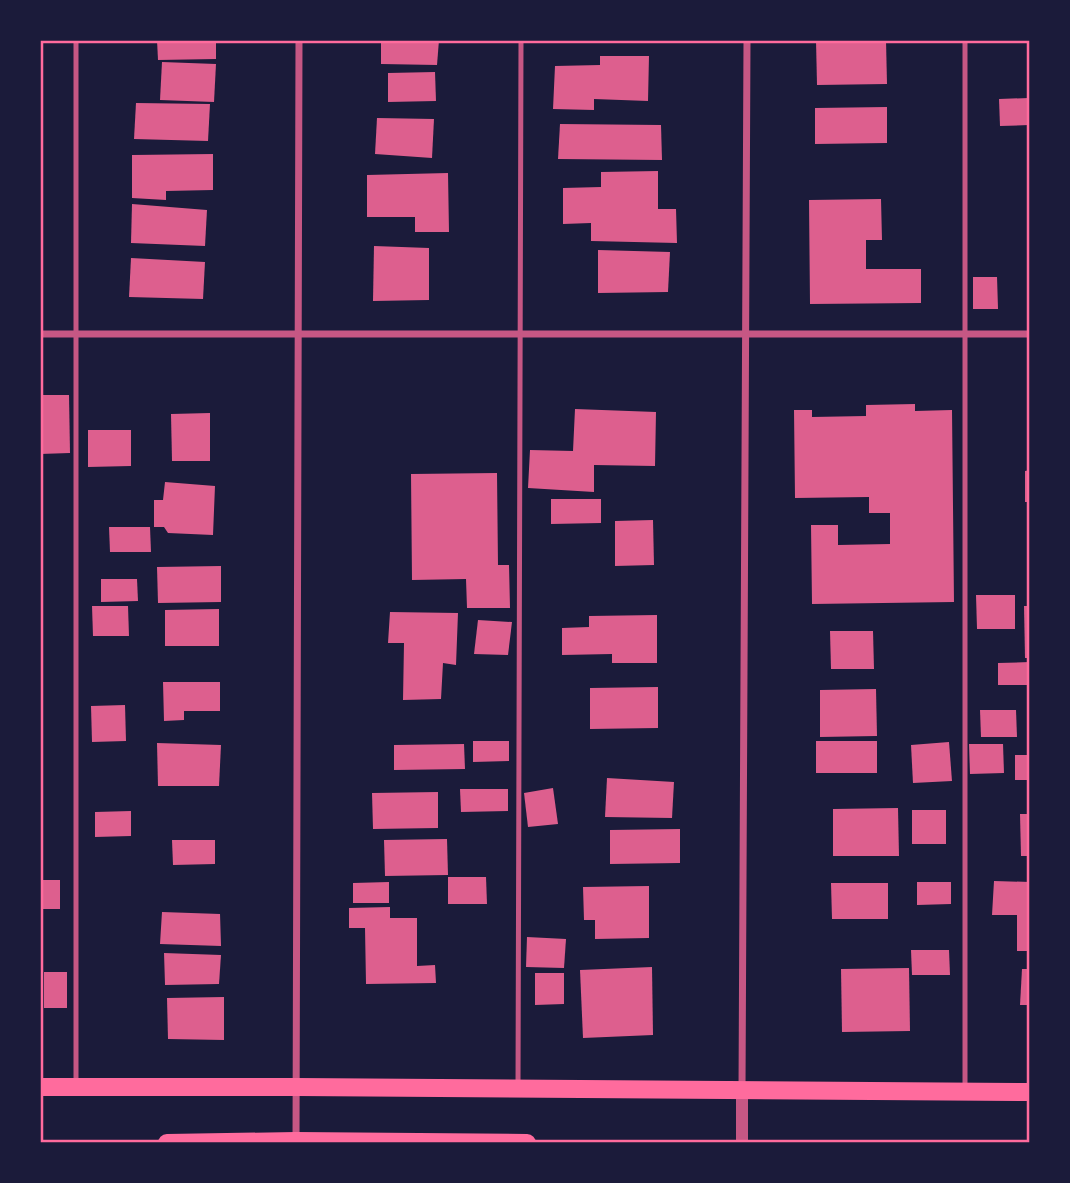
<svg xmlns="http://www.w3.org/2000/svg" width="1070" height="1183" viewBox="0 0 1070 1183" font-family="'Fira Sans',sans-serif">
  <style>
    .building { fill: #dd5f8e }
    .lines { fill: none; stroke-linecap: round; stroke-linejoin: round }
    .service { stroke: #c65784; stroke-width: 5 }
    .minor { stroke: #c65784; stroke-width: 7 }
    .tertiary { stroke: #c65784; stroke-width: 12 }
    .primary { stroke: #ff6b9d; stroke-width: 18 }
    .neatline { fill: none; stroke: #ff6b9d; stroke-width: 2.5 }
  </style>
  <rect width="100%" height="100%" fill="#1b1b3a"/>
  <g class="building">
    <path d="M157,40H216V59L158,60Z"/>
    <path d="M381,40H439L437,65L381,64Z"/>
    <path d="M816,40H886L887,84L817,85Z"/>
    <path d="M600,56H649L648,101L594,99V110L553,109L555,66L600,65Z"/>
    <path d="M162,62L216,64L214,102L160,100Z"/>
    <path d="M435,72L436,101L388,102V73Z"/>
    <path d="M1029,98V125L1000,126L999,99Z"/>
    <path d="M136,103L210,104L208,141L134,139Z"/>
    <path d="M887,107V143L815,144V108Z"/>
    <path d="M377,118L434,119L432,158L375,154Z"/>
    <path d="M560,124L661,125L662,160L558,159Z"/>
    <path d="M213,154V190L166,191V200L132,198V155Z"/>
    <path d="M658,171V209H676L677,243L591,241V223L563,224V188L601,187V172Z"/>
    <path d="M448,173L449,232H415V217H367V175Z"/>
    <path d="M881,199L882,240H866V269H921V303L810,304L809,200Z"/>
    <path d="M132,204L207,210L205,246L131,243Z"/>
    <path d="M374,246L429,248V300L373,301Z"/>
    <path d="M598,250L670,252L668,292L598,293Z"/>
    <path d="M131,258L205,262L203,299L129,297Z"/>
    <path d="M973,277H997L998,309H973Z"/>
    <path d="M40,395H69L70,453L40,454Z"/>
    <path d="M915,404V411L952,410L954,602L812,604L811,525H838V545L890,544V513H869V497L795,498L794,410H812V417L866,416V405Z"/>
    <path d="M575,409L656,412L655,466L594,465V492L528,488L530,450L573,451Z"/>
    <path d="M210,413V461H172L171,414Z"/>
    <path d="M88,430H131V466L88,467Z"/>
    <path d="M1030,470V502H1025V471Z"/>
    <path d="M497,473L498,565H509L510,608H467L466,579L412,580L411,474Z"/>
    <path d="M165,482L215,486L213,535L168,533L164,527H154V500H163Z"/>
    <path d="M551,499H601V523L551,524Z"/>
    <path d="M653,520L654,565L615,566V521Z"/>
    <path d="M109,527H150L151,552H110Z"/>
    <path d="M221,566V602L158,603L157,567Z"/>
    <path d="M101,579H137L138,601L101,602Z"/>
    <path d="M976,595H1015V629H977Z"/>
    <path d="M92,606H128L129,636H93Z"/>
    <path d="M1024,606H1030V658H1025Z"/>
    <path d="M219,609V646H165V610Z"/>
    <path d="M390,612L458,613L456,665L443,663L441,699L403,700L404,643H388Z"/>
    <path d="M657,615V663H612V654L562,655V628L589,627V616Z"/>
    <path d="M478,620L512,622L508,655L474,654Z"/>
    <path d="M830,631H873L874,669H831Z"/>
    <path d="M1030,662V685H998V663Z"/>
    <path d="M163,682H220V711H184V720L164,721Z"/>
    <path d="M658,687V728L590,729V688Z"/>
    <path d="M876,689L877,736L820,737V690Z"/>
    <path d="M125,705L126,741L92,742L91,706Z"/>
    <path d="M980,710H1016L1017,737H981Z"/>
    <path d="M473,741H509V761L473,762Z"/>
    <rect x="816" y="741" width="61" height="32"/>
    <path d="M949,742L952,781L913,783L911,745Z"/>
    <path d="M157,743L221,745L219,786H158Z"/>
    <path d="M464,744L465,769L394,770V745Z"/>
    <path d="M969,744H1003L1004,773L970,774Z"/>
    <rect x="1015" y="755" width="15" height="25"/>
    <path d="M607,778L674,782L672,818L605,817Z"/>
    <path d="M553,788L558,824L528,827L524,793Z"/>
    <path d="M460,789H508V811L461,812Z"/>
    <path d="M438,792V828L373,829L372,793Z"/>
    <path d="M898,808L899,856H833V809Z"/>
    <rect x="912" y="810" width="34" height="34"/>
    <path d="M131,811V836L95,837V812Z"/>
    <path d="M1020,814H1030V856H1021Z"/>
    <path d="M680,829V863L610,864V830Z"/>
    <path d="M447,839L448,875L385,876L384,840Z"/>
    <path d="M172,840H215V864L173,865Z"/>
    <path d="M448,877H486L487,904H448Z"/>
    <rect x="40" y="880" width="20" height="29"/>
    <path d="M994,881L1030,882V951H1017V915H992Z"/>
    <path d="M389,882V903H353V883Z"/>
    <path d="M917,882H951V904L917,905Z"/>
    <path d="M831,883H888V919H832Z"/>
    <path d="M649,886V938L595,939V920H584L583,887Z"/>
    <path d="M390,907V918H417V966L435,965L436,983L366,984L365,928H349V908Z"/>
    <path d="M162,912L220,914L221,946L160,944Z"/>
    <path d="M527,937L566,939L564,968L526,967Z"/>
    <path d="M911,950H949L950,975H912Z"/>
    <path d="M164,953L221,955L219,984L165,985Z"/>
    <path d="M652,967L653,1035L583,1038L580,970Z"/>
    <path d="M909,968L910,1031L842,1032L841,969Z"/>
    <path d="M1022,969H1030V1005H1020Z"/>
    <rect x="44" y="972" width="23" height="36"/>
    <path d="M535,973H564V1004L535,1005Z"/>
    <path d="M224,997V1040L168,1039L167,998Z"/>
  </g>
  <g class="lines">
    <g class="service">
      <path d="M76,1084V40"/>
      <path d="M518,1087L521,40"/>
      <path d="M965,1088V40"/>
    </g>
    <g class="minor">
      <path d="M40,334H1030"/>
      <path d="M742,1090L747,40"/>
      <path d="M296,1142L299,40"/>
    </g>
    <path class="tertiary" d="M742,1091V1143"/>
    <g class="primary">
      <path d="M40,1087H297L1030,1092"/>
      <path d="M167,1143L296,1141L527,1143"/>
    </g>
  </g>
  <rect width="1070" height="1183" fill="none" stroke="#1b1b3a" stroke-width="84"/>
  <rect x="42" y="42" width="986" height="1099" class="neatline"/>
</svg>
